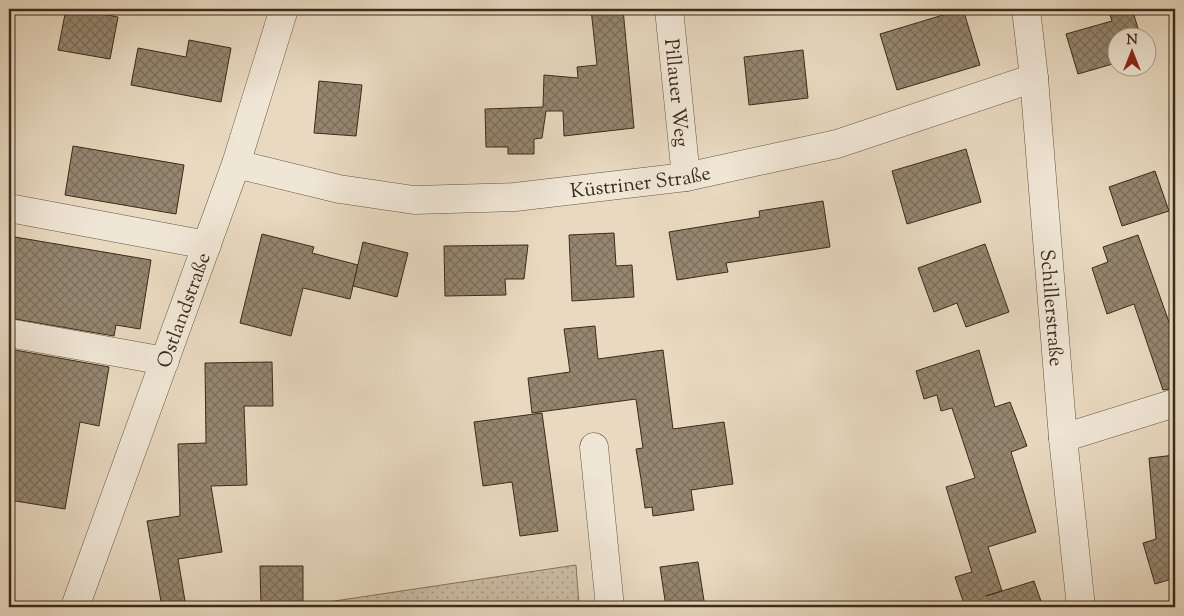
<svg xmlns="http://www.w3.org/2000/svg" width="1184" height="616" viewBox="0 0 1184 616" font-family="'Sorts Mill Goudy',serif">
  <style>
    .green { fill: url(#green-dots); stroke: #84745e }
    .building { fill: url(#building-cross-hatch); stroke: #3c2c19 }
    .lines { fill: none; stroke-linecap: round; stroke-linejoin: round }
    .minor-casing { stroke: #675743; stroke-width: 29 }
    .minor { stroke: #f0e6d6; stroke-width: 28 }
    .labels { text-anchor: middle; stroke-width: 4; stroke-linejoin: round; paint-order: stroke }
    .street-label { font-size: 20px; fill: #3c2c19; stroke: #f0e6d6 }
  </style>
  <defs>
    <pattern id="green-dots" width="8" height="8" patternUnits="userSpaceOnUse" patternTransform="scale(1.25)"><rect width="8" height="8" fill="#cbbca4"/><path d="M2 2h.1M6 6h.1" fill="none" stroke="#a69985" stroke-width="1.8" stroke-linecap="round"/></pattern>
    <pattern id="building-cross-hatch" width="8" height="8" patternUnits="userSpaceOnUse" patternTransform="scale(1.25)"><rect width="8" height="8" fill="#958670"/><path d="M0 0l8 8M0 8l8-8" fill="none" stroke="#7b6e5b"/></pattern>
  </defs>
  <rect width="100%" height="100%" fill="#e8d9c0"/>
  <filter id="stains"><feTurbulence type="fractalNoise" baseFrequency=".004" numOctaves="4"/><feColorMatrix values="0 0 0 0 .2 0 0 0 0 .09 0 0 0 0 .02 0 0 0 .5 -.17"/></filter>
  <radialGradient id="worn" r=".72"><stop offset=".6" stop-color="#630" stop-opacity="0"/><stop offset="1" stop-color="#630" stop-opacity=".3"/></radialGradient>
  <path class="green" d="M576,565L579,605L569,607H322L321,603Z"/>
  <g class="building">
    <path d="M66,9H75L118,17L110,59L58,50Z"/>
    <path d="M591,9H623L634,128L564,136L563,111H546L542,138L534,139V154H508V147H486L485,109L543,107L544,75L578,78L577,67L597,65Z"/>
    <path d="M963,9L980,65L897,90L880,34Z"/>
    <path d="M1108,9H1132L1141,38H1117L1116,36V63L1078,74L1066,34L1112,21Z"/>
    <path d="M189,40L231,48L221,102L131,85L138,48L186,57Z"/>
    <path d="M803,50L808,98L749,105L744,57Z"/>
    <path d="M319,81L362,85L356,136L314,133Z"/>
    <path d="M73,146L184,165L176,214L65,195Z"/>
    <path d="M966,149L981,202L907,224L892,171Z"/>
    <path d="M1155,171L1169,211L1122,226L1109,187Z"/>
    <path d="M823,201L830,247L726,263L728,272L677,280L669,232L760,217L759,211Z"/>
    <path d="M614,233L616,266L632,265L634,297L572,301L569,235Z"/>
    <path d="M262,234L314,247L312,253L358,265L350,299L303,288L291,336L240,323Z"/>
    <path d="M1138,235L1169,322L1175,320V388L1163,390L1134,304L1107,314L1092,268L1108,262L1103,247Z"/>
    <path d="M9,236L151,260L140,329L116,325L114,336L9,318Z"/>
    <path d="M363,242L408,253L397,297L353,286Z"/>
    <path d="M985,244L1009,312L966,327L957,303L934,312L918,268Z"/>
    <path d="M528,245L524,279H505L506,295L445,296L444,246Z"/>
    <path d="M595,326L598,359L663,350L673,429L724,422L733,484L691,490L694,510L653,516L652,507L645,508L641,479L636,449L643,448L636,399L532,413L528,378L570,372L564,329Z"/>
    <path d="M9,349L109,367L99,426L80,422L65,509L9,500Z"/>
    <path d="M979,350L995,407L1010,402L1027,446L1011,452L1036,532L988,547L1002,591L986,596L1034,581L1043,607H969L968,602L964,604L955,577L972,572L946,487L975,478L952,408L941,411L937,395L924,399L916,371Z"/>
    <path d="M272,362L273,406H244L247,485L211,486L222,552L178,559L186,607H162L147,521L180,516L178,444L206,443L205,363Z"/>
    <path d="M542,413L558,531L520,536L512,482L483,486L474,422Z"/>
    <path d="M1175,455V578L1155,584L1143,543L1156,539L1149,458Z"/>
    <path d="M698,562L705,607H666L660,567Z"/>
    <path d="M260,566H303V607H261Z"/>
  </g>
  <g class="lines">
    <defs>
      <g id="minor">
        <path id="s1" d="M669,9L686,177"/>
        <path id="s2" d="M1026,9L1034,78L1063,438L1081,607"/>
        <path id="s3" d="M236,164L339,189L414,200L515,197L686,177L837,144L1034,78"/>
        <path d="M9,208L207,245"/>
        <path d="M9,333L165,361"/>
        <path d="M1063,438L1175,403"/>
        <path d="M594,447L610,607"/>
        <path id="s4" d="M75,607L236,164L284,9"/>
      </g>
    </defs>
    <use href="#minor" class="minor-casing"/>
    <use href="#minor" class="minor"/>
  </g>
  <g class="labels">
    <g class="street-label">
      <text dy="7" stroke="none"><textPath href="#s1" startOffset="84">Pillauer Weg</textPath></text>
      <text dy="7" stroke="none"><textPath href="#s3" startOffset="409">Küstriner Straße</textPath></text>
      <text dy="7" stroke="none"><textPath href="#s2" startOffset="300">Schillerstraße</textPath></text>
      <text dy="7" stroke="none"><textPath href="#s4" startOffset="316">Ostlandstraße</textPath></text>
    </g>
  </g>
  <rect width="1184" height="616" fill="none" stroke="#e8d9c0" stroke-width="30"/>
  <rect x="10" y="10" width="1164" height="596" fill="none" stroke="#3c2c19" stroke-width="2.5"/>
  <rect x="15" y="15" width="1154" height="586" fill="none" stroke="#3c2c19"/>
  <g transform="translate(1132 52)"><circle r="24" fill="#f0e6d6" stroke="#a89c8a"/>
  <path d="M0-4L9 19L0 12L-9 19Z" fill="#8f2418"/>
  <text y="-8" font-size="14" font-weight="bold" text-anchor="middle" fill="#3c2c19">N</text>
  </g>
  <rect width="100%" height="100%" filter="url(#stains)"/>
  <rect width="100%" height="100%" fill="url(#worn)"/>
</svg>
